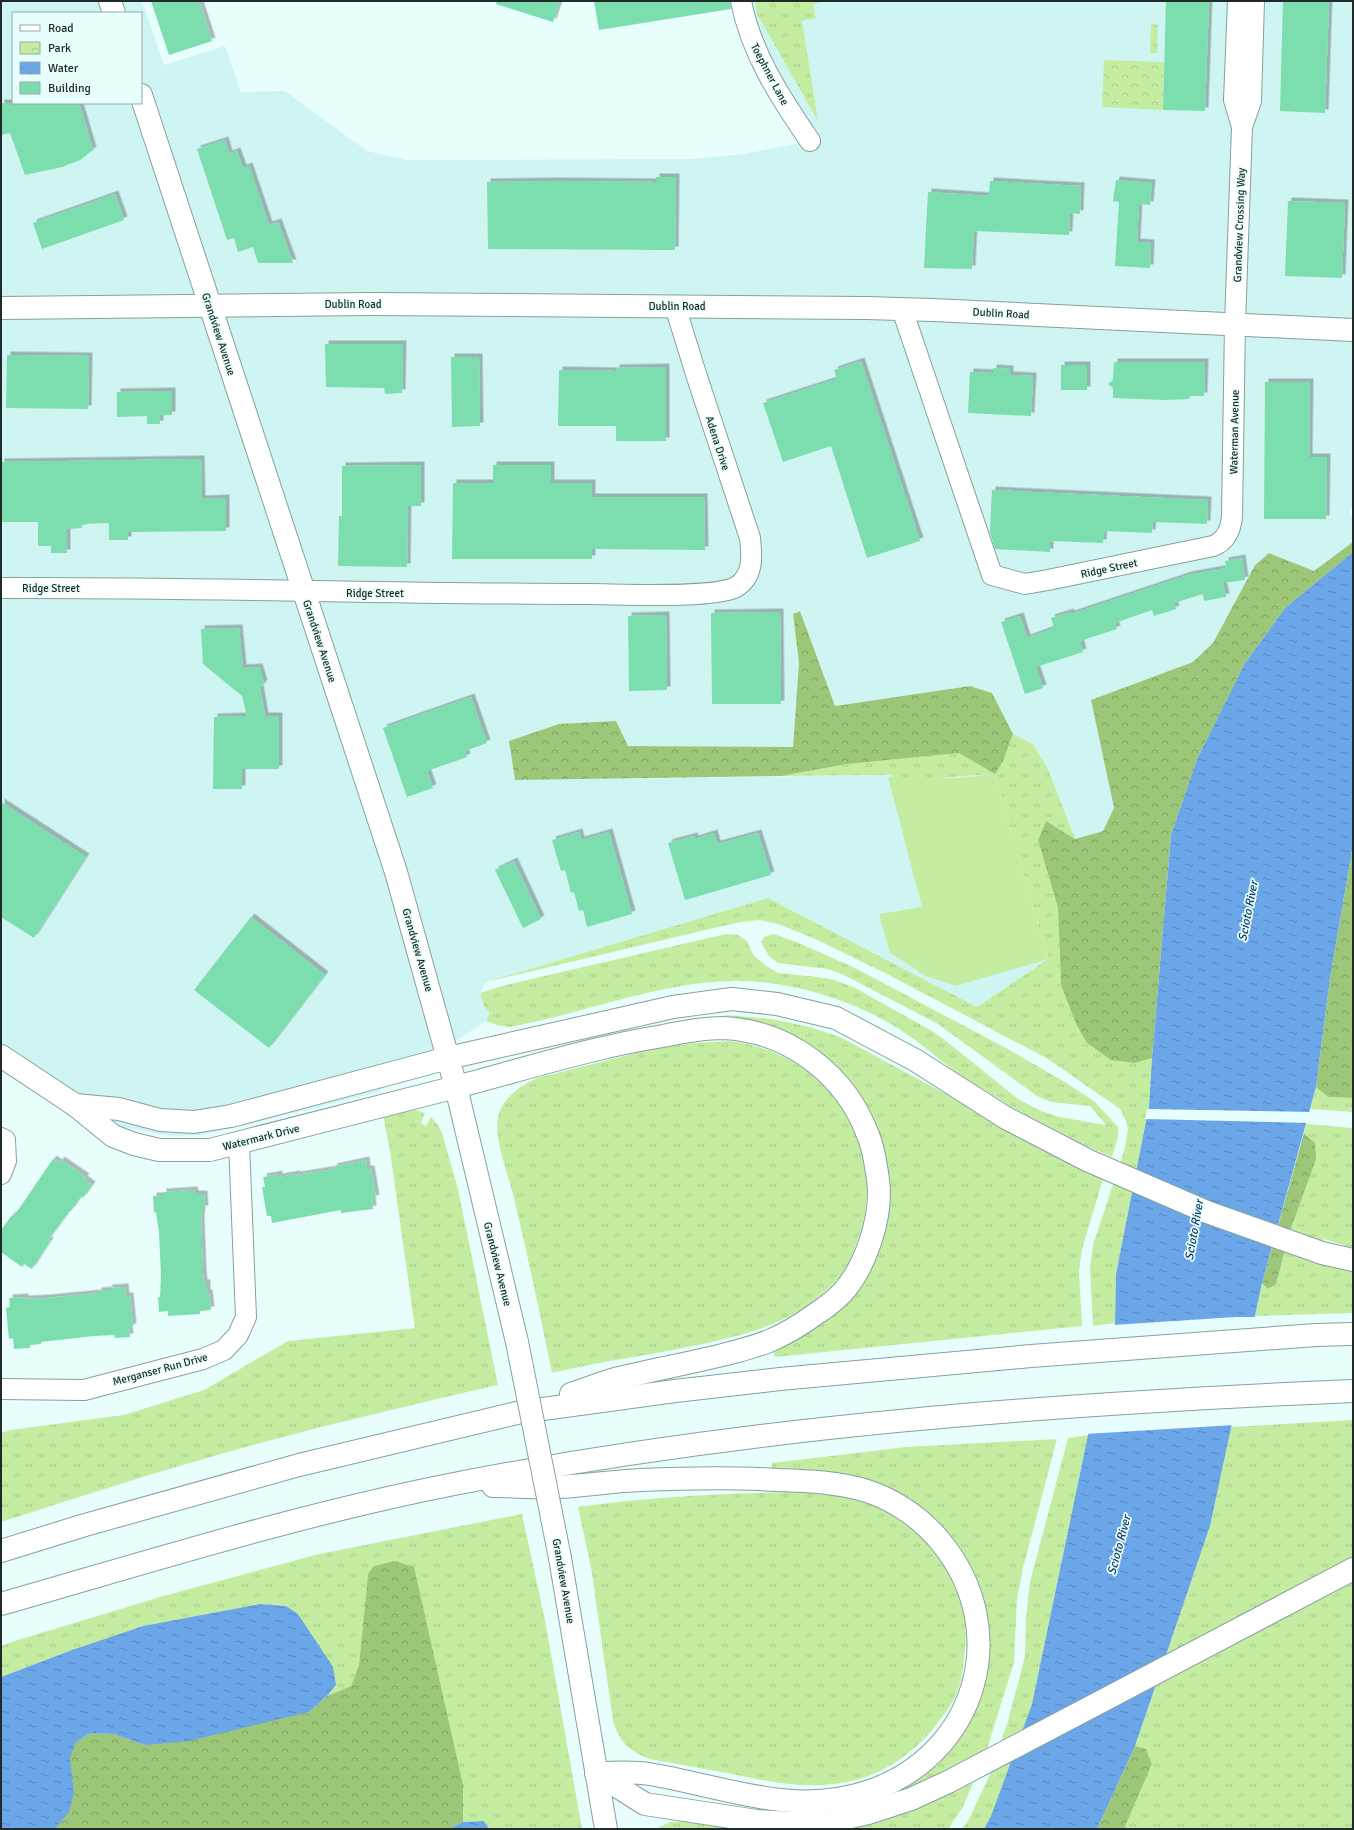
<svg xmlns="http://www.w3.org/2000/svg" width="1354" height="1830" viewBox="0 0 1354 1830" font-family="Signika,sans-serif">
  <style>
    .built { fill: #cff5f3; fill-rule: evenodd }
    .grass { fill: url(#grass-tufts) }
    .forest { fill: url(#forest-crowns) }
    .park { fill: url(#park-crowns) }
    .pitch { fill: #c4eda2 }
    .water { fill: url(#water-ripples) }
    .pier { fill: #e7fefd }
    .building { fill: #7bddae; filter: url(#shadow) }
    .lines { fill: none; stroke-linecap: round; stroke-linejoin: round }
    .street-casing { stroke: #86a09f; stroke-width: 22 }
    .secondary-casing { stroke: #86a09f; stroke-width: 24 }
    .primary-casing { stroke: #86a09f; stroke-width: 24 }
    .highway-casing { stroke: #86a09f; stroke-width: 24 }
    .street { stroke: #fff; stroke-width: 20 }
    .secondary { stroke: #fff; stroke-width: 22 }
    .primary { stroke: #fff; stroke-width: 22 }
    .highway { stroke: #fff; stroke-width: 22 }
    .secondary-bridge-casing { stroke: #86a09f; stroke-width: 24; stroke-linecap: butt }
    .secondary-bridge { stroke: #fff; stroke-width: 22 }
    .labels { text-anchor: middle; stroke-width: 3.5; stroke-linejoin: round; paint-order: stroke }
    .street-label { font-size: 11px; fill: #202a2a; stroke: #e7fefd }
    .water-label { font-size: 12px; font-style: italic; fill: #113b65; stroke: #e7fefd }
  </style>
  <defs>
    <pattern id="grass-tufts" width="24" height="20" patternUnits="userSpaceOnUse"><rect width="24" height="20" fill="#c4eda2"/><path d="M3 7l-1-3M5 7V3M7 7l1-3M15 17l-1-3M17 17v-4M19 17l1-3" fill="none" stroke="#a8cb8c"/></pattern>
    <pattern id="forest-crowns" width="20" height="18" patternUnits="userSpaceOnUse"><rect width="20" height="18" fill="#9dc778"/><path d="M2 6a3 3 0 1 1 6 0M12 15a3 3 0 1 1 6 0" fill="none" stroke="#80a263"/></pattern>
    <pattern id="park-crowns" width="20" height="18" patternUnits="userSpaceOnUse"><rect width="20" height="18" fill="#c4eda2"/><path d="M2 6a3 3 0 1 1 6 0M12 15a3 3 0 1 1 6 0" fill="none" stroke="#a8cb8c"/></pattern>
    <pattern id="water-ripples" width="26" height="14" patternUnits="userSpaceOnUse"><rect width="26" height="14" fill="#6ba6e8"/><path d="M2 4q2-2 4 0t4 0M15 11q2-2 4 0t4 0" fill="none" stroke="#5887bc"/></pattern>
    <filter id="shadow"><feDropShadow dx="3.5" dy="-3.5" stdDeviation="0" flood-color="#0004"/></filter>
  </defs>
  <rect width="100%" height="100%" fill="#e7fefd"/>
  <path class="built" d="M1,1H142L164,65L225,46L241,92L285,91L367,151L406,160L691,159L744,154L810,141L741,1H1353V508L1349,510L1353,520V542L1314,571L1268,553L1255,565L1213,643L1193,662L1091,700L1114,808L1103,831L1075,839L1048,769L1033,744L1013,734L992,693L970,686L835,706L800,611L793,614L799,663L793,747L628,746L509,741L515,780L892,775L893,781L995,774L1048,959L977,1007L768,898L486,982L480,993L484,1006L490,1013L486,1021L378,1092L237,1127L201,1135L170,1136L112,1125L1,1055ZM13,13H141V103H13Z"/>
  <g class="grass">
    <path d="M755,1H828L813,4L816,18L802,21L818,121L757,14Z"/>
    <path d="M1152,24L1158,25L1157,53H1150L1151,25Z"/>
    <path d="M1013,734L1033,744L1048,769L1075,839L1046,821L1038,840L1058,908L1061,985L1076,1024L1135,1063L1152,1058L1149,1106L1116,1274L1115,1323L1093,1326L1090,1268L1093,1245L1124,1151L1128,1130L1126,1121L1120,1109L1048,1059L885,973L813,938L778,924L760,920L741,922L714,928L486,982L768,898L977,1007L1048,959L995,774L893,781L891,775L781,776L848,764L959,753L985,767L1003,761Z"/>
    <path d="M726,934L738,935L747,941L754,956L766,966L778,973L818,977L835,980L855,988L932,1031L946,1041L1018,1099L1041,1111L1059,1117L1106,1125L1090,1106L1051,1102L1037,1096L938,1024L844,975L828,969L778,963L769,956L761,942L764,937L774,934L799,943L855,968L1006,1048L1063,1081L1094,1101L1118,1127V1137L1112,1157C1072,1140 1033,1121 996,1097C980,1087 964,1078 949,1067C934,1055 919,1042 902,1031C856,1001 793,981 738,981C660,981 586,1013 510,1027L497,1025L486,1021L490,1013L484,1006L480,993L502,986Z"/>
    <path d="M725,1015L772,1019L810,1027L842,1038L1103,1179L1082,1249L1079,1271L1082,1326L775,1357L772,1350L790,1342L882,1234L847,1079L725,1022Z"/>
    <path d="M729,1041C779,1046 829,1077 851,1123C869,1158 872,1203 858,1239C854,1249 851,1262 845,1271C842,1276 836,1280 832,1285C791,1327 733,1338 678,1349C636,1357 593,1363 552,1373C540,1315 528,1256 514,1198C509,1177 493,1137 498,1117C503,1097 520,1086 537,1078L652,1049L694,1043Z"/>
    <path d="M1316,1087L1328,1097L1353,1098V1112L1310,1109Z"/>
    <path d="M405,1109L416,1110L425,1113L421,1123L426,1126L431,1117L438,1125L442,1133L458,1189L498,1385C410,1405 322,1426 235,1450C156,1472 79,1497 1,1522V1433L10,1430L124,1415L204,1390L288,1341L415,1328L390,1151L383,1115Z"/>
    <path d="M1306,1124L1353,1128V1248L1324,1239L1317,1263L1353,1272V1313L1255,1316L1262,1283L1268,1289L1276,1283L1315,1143L1304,1133Z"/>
    <path d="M1353,1420V1557L1216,1628L1206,1660L1353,1580V1829H1124L1152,1764L1146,1749L1135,1746L1210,1526L1231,1427Z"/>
    <path d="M1088,1435L1032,1704L991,1816L984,1829H962L968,1821L991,1772L1008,1721L1025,1656L1026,1617L1030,1582L1068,1438Z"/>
    <path d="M1057,1439L1023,1568L1017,1599L1014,1662L987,1749L920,1783L879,1800L878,1796L927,1768L988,1636C985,1587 969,1554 935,1520C926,1512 914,1500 903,1496C890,1492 875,1491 861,1488C832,1482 802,1475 772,1469V1463L906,1447Z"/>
    <path d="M790,1492C819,1494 851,1494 878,1506C914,1522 944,1554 958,1590C967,1611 967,1637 964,1659C963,1670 961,1684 956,1694C953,1703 946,1712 940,1720C917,1751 886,1774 847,1782C808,1790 769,1782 732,1774C705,1769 678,1764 650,1759C629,1751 620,1743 613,1721L592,1573L578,1507C649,1497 719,1494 790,1492Z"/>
    <path d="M522,1514L545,1620L582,1829H489L484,1821L463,1822V1785L368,1574L359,1665L351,1686L327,1696L336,1685L286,1606L260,1604L143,1626L72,1650L1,1677V1646L18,1640L160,1597L319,1554Z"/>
    <path d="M973,1783L963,1807L948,1829H850L901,1814Z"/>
    <path d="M689,1821L751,1829H656L670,1822Z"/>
  </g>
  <g class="forest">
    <path d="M1353,542V552L1285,608L1245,663L1197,759L1171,835L1152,1058L1135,1063L1111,1060L1087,1043L1076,1024L1061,985L1058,908L1038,840L1046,821L1075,839L1103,831L1114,808L1091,700L1193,662L1213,643L1255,565L1269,553L1314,571Z"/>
    <path d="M800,611L835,706L970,686L992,693L1013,734L1003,761L995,774L959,753L848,764L781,776L515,780L509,741L559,724L616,721L628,746L793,747L799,663L793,614Z"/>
    <path d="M1353,845V1098L1328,1097L1316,1087L1330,978Z"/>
    <path d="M1304,1133L1315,1143L1316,1159L1291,1228L1276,1284L1268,1289L1262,1283Z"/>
    <path d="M395,1561L414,1567L463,1785V1822L448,1829H55L68,1812L74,1793L69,1758L76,1742L91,1733L113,1734L145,1745L309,1712L327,1696L351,1686L359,1665L368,1574L374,1566Z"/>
    <path d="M1135,1746L1146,1749L1152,1764L1124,1829H1097Z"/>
  </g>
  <path class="park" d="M1104,60L1164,62L1163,110L1102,107Z"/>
  <path class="pitch" d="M995,774L1048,959L956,986L926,976L890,953L879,914L922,907L888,777L959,778Z"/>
  <g class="water">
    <path d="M1353,552V845L1330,978L1316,1087L1262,1283L1210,1526L1135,1746L1097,1829H984L991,1816L1032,1704L1088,1435L1115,1323L1116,1274L1149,1106L1152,1058L1171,835L1197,759L1245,663L1285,608Z"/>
    <path d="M260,1604L286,1606L298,1614L333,1667L336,1685L327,1696L309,1712L189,1741L145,1745L113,1734L91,1733L76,1742L70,1758L74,1793L69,1812L55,1829H1V1677L72,1650L143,1626Z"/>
    <path d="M484,1821L489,1829H448L463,1822Z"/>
  </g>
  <g class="pier">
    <path d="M1147,1109L1311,1112L1309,1123L1145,1119Z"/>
    <path d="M1235,1317H1257L1234,1425L1086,1434L1113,1325Z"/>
  </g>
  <g class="building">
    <path d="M151,1H199L212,41L169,55Z"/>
    <path d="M497,1H560L553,22L496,4Z"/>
    <path d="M594,1H730L731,9L599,30Z"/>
    <path d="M1166,1H1209L1205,111L1163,110Z"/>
    <path d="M1283,1H1329L1325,113L1280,111Z"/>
    <path d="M1,103H79L93,150L80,160L62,167L25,175L10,133L1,135Z"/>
    <path d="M225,140L229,154L237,151L243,168L249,166L269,225L278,222L293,263H258L253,247L238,252L234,238L227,240L197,149Z"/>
    <path d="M656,177H676L675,250L488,249L487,182L553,181L656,182Z"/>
    <path d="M1116,180L1152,183L1150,205L1139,204L1137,242L1151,243L1150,268L1115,266L1119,202L1113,201Z"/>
    <path d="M990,181L1081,186L1080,214L1070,213L1069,235L974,231L972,269L924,268L928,192L989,196Z"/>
    <path d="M115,194L124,220L42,249L33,223Z"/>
    <path d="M1288,201L1345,203L1342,278L1285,276Z"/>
    <path d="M325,344H403L402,393L385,394L384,388L326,387Z"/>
    <path d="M7,355L89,356L88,409L6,408Z"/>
    <path d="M451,357H479L480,426L452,427Z"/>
    <path d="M861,361L920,541L867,558L831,446L783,462L763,403L837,379L834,370Z"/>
    <path d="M1114,362H1205L1204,396H1190L1189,399L1165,400L1113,398V388L1108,384L1113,380Z"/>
    <rect x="1061" y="365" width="26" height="25"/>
    <path d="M666,367V441H616V426H558L559,370L616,371V368Z"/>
    <path d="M993,368L1010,369V375L1033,376L1031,416L968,413L970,372L993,373Z"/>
    <path d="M1265,382H1310L1309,457H1327L1326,519H1264Z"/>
    <path d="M172,391V415H160V424H147V416L117,417V392Z"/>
    <path d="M201,459L202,499L226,498V531L128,532V540H109V523L82,524V528L67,529V553H51V546H38V522H1V462Z"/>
    <path d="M421,465V506H408L407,567L338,566L339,516H342V466Z"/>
    <path d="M493,465H551V483H592V497H704L705,550L592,549V559H452L453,483H493Z"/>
    <path d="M992,490L1208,500L1207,524L1153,522L1152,533L1104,531L1103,543L1050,541V552L995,549L990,532Z"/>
    <path d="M1242,558L1245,580L1223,583L1226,597L1204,601L1203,594L1174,603L1176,609L1154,616L1152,610L1115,623L1117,629L1080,641L1083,652L1036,667L1043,688L1025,694L1001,622L1020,616L1027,638L1054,628L1051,618L1070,612L1071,614L1188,575L1226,568L1225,561Z"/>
    <path d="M780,612L781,704H712L711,613Z"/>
    <path d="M666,615L667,690L629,691L628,616Z"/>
    <path d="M239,628L243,668L259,667L264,683L260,688L265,716H279V769H242V789H213L214,717L247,716L242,696L203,664L201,629Z"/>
    <path d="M471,697L487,743L465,751L467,757L427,771L433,788L407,797L383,728Z"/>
    <path d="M1,802L86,857L34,938L1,917Z"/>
    <path d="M579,832L581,840L609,832L632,914L587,927L583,910L579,911L574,892L571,893L565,870L561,871L552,840Z"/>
    <path d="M714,833L717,844L758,833L771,875L685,900L668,843L694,836L695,839Z"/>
    <path d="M514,861L541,919L523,928L495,870Z"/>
    <path d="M251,917L325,975L269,1048L194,990Z"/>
    <path d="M53,1159L59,1163L61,1160L86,1177L84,1179L92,1185L83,1198L81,1196L71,1211L70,1210L48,1240L50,1241L32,1269L24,1264L22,1267L1,1252V1230L12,1215L14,1216Z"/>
    <path d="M366,1160L367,1169H371L376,1198L372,1199L373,1209L341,1213V1210L272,1223L271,1216H267L262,1187H265L263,1177L279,1174V1177L296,1174L297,1175L334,1169L333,1167Z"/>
    <path d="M194,1190L195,1194H204L205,1209H202L201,1220L203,1274L204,1283H207V1293H209L211,1310L200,1311V1314L168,1316V1311L159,1312L158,1297H160L161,1276L159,1232L156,1212L154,1213L153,1196H163V1192Z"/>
    <path d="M125,1287L126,1296H130L133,1327L129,1328L130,1337L115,1338L114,1335L94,1336L41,1342V1344L30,1345V1348L14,1349L13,1338L9,1339L6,1308L10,1307L9,1298L25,1297V1299L46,1298L98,1293V1291L109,1290V1288Z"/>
  </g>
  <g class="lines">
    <defs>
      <g id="street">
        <path d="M741,1C751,53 780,97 810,141"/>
        <path d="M1242,127L1251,101L1254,1"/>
        <path d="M902,309L992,575L1025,584L1048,580L1213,546C1226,541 1231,529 1232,516L1235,324L1242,127L1234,100L1238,1"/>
        <path d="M1,588C197,587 393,594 589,594C619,594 714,599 736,587C754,576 752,556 750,538L696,374L675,306"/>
        <path d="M1,1138L5,1140L6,1161L1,1174"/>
        <path d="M1,1389L84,1390L203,1359L224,1350L238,1335L246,1317L239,1143"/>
      </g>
      <g id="secondary">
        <path d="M110,1L114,13"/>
        <path d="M141,95L396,872L456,1087L517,1342"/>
        <path d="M1,1056L75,1105L113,1136L134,1144L159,1150H210L456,1087"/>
        <path d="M75,1105L119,1109L160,1120L194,1122L231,1116L448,1058"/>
        <path d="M560,1558L606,1829"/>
      </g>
      <path id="primary" d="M1,308L371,304L866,308L933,310L1353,330"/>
      <g id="highway">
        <path d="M448,1058L673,1007L732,999L777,1004L836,1018L915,1060L1006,1118L1089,1161L1207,1212L1322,1253L1353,1260"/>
        <path d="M456,1087C525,1069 593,1047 663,1036C682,1032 704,1028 723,1028C789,1031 845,1074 868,1135C874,1149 876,1165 878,1180C883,1215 866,1267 842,1293C835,1300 825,1308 817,1313C802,1324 786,1334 769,1341C759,1345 748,1348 738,1351C697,1362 656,1369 615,1379C601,1383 586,1389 571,1394"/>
        <path d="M493,1486C514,1486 536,1488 557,1487C585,1486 613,1481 641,1480C686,1478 733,1477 778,1480C808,1481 838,1482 867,1491C895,1500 922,1519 940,1541C1014,1630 977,1756 867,1792C792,1817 723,1786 649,1774C632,1771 614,1773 596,1773"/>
        <path d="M1,1551L85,1525L299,1465L521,1412L675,1391L780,1379L1031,1356L1316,1335L1353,1334"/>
        <path d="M1,1604C151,1561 301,1514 454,1484C751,1426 1052,1404 1353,1391"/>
        <path d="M596,1773L645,1804L757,1821L791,1823L829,1822L868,1813L911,1799L948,1782L1353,1569"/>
      </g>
    </defs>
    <use href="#street" class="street-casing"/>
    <use href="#secondary" class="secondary-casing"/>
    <use href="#primary" class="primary-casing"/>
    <use href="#highway" class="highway-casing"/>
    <use href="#street" class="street"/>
    <use href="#secondary" class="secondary"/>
    <use href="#primary" class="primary"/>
    <use href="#highway" class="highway"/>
    <defs>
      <path id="secondary-bridge" d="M517,1342L560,1558"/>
    </defs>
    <use href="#secondary-bridge" class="secondary-bridge-casing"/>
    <use href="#secondary-bridge" class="secondary-bridge"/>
  </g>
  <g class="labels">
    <g class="street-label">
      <text transform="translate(770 74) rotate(62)" y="4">Toephner Lane</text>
      <text transform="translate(1239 225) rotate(-88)" y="4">Grandview Crossing Way</text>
      <text x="353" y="308">Dublin Road</text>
      <text x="677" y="310">Dublin Road</text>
      <text transform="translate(1001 313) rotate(3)" y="4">Dublin Road</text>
      <text transform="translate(219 334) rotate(72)" y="4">Grandview Avenue</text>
      <text transform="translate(1234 432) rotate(-89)" y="4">Waterman Avenue</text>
      <text transform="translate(718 443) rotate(72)" y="4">Adena Drive</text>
      <text transform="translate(1109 568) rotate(-12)" y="4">Ridge Street</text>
      <text x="51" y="592">Ridge Street</text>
      <text x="375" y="597">Ridge Street</text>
      <text transform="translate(320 641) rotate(72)" y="4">Grandview Avenue</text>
      <text transform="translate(418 950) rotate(74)" y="4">Grandview Avenue</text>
      <text transform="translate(261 1137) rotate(-14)" y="4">Watermark Drive</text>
      <text transform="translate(498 1264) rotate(76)" y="4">Grandview Avenue</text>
      <text transform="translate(160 1369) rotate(-15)" y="4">Merganser Run Drive</text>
      <text transform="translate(564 1581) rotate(80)" y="4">Grandview Avenue</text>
    </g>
    <g class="water-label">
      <text transform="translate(1248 911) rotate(-79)" y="4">Scioto River</text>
      <text transform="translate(1194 1230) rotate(-80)" y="4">Scioto River</text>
      <text transform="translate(1119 1545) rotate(-75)" y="4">Scioto River</text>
    </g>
  </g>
  <rect width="1354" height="1830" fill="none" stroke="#202a2a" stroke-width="4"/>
  <rect x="12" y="12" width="130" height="92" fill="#e7fefd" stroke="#97a9a9"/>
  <rect x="20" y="25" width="20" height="6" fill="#ffffff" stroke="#97a9a9"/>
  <text x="48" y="32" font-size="12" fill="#202a2a">Road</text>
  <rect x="20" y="42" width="20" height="12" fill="url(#park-crowns)" stroke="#97a9a9"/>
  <text x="48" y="52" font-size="12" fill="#202a2a">Park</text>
  <rect x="20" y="62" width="20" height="12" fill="url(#water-ripples)" stroke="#97a9a9"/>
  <text x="48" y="72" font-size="12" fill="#202a2a">Water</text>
  <rect x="20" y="82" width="20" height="12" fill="#7bddae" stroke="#97a9a9"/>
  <text x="48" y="92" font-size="12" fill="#202a2a">Building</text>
</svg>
